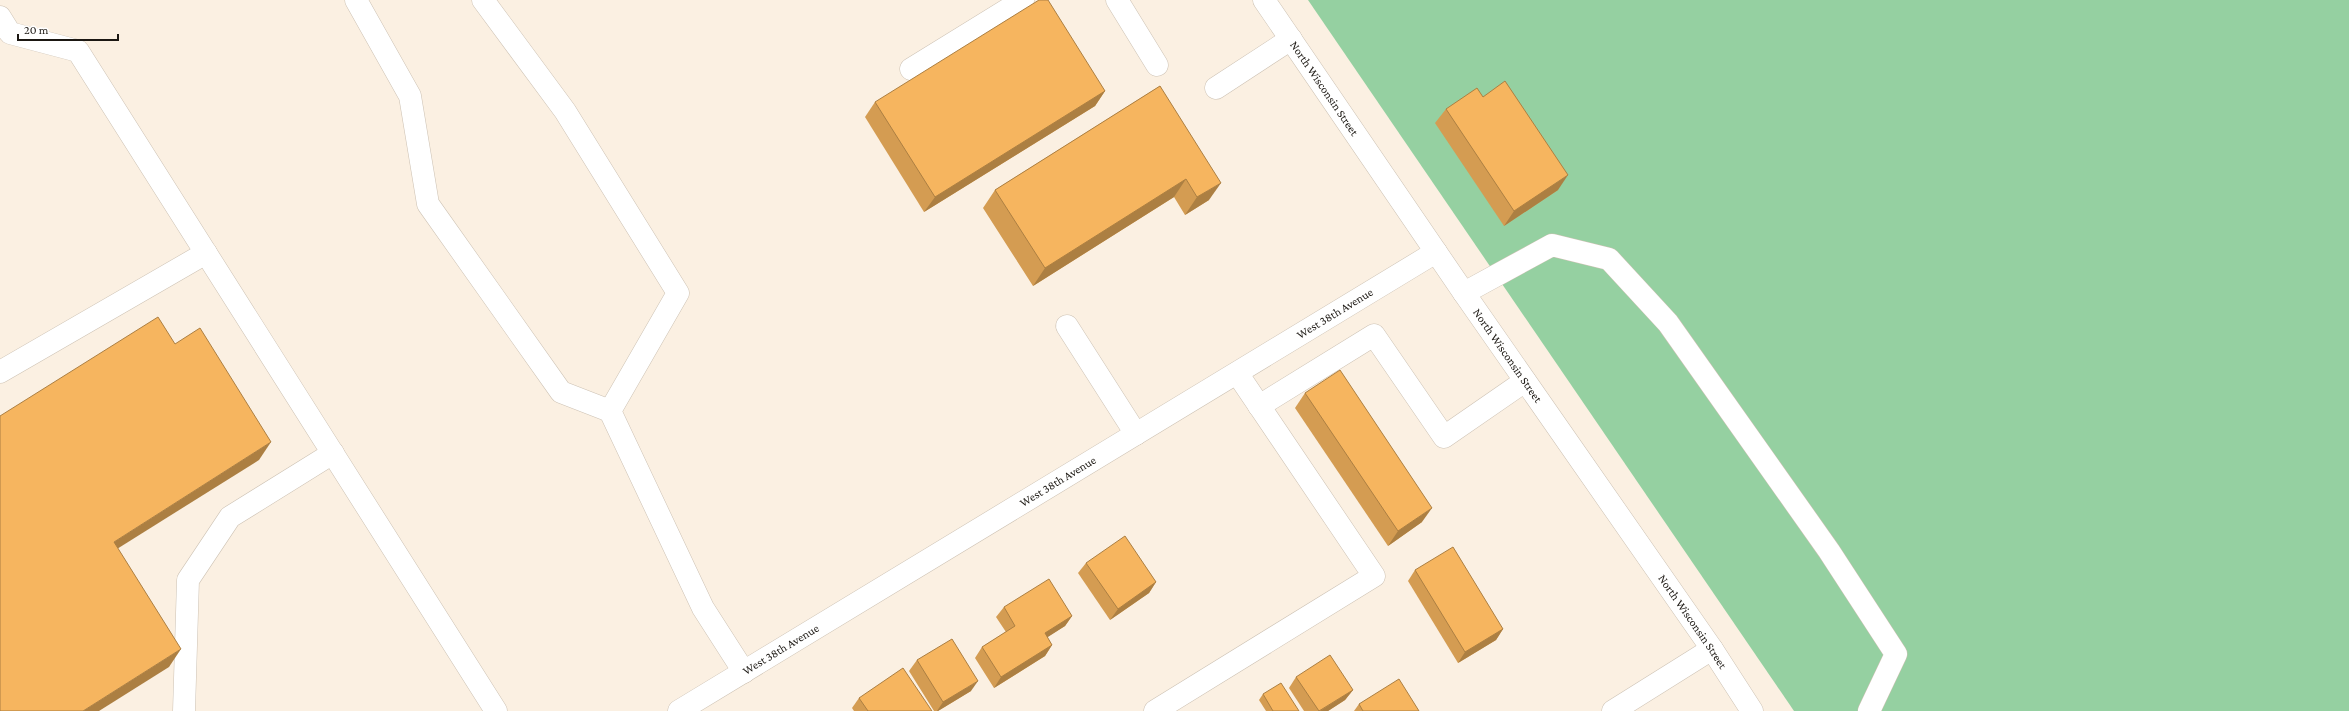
<svg xmlns="http://www.w3.org/2000/svg" width="2349" height="711" viewBox="0 0 2349 711" font-family="'Crimson Pro',serif">
  <style>
    .green { fill: #95d0a1 }
    .lines { fill: none; stroke-linecap: round; stroke-linejoin: round }
    .minor-casing { stroke: #cdc2b4; stroke-width: 23 }
    .minor { stroke: #fff; stroke-width: 22 }
    .wall { fill: #d49c52 }
    .shaded-wall { fill: #ac7f42 }
    .building { fill: #f6b55f; stroke: #ac7f42 }
    .labels { text-anchor: middle; stroke-width: 3.5; stroke-linejoin: round; paint-order: stroke }
    .street-label { font-size: 12px; fill: #1b1712; stroke: #fff }
  </style>
  <rect width="100%" height="100%" fill="#fbf0e2"/>
  <path class="green" d="M1308,0H2349V711H1794Z"/>
  <g class="lines">
    <defs>
      <g id="minor">
        <path d="M356,0L410,96L428,204L561,392L610,411"/>
        <path d="M483,0L565,111L678,293L610,411L703,608L744,672"/>
        <path d="M1117,0L1157,65"/>
        <path id="s1" d="M1264,0L1464,293L1712,649L1752,711"/>
        <path d="M0,17L10,33L78,51L496,711"/>
        <path d="M911,69L1023,0"/>
        <path d="M1216,88L1291,39"/>
        <path d="M1464,293L1552,245L1609,259L1668,323L1829,551L1896,654L1869,711"/>
        <path d="M1067,326L1136,434"/>
        <path d="M0,372L206,253"/>
        <path d="M1259,406L1374,335L1444,437L1525,381"/>
        <path d="M184,711L188,580L230,517L333,453"/>
        <path id="s2" d="M679,711L1436,252"/>
        <path d="M1155,711L1374,576L1237,373"/>
        <path d="M1613,711L1712,649"/>
      </g>
    </defs>
    <use href="#minor" class="minor-casing"/>
    <use href="#minor" class="minor"/>
  </g>
  <g class="wall">
    <path d="M1160,86L1209,200L1185,215L1174,197L1033,286L983,208L995,190Z"/>
    <path d="M1105,91L1095,106L924,212L865,117L875,102Z"/>
    <path d="M1483,97L1558,190L1504,226L1435,123L1446,109Z"/>
    <path d="M1305,393L1422,522L1388,546L1295,408Z"/>
    <path d="M1086,563L1156,582L1149,593L1110,620L1078,573Z"/>
    <path d="M1415,570L1503,629L1496,640L1458,663L1408,581Z"/>
    <path d="M1004,607L1072,616L1065,626L1047,637L1052,645L1045,656L994,688L975,658L982,647L1006,632L996,617Z"/>
    <path d="M917,660L971,691L938,711H934L909,671Z"/>
    <path d="M1296,677L1353,690L1345,700L1328,711H1304L1289,688Z"/>
    <path d="M1263,694L1299,711H1266L1259,700Z"/>
    <path d="M859,698L932,711H854L852,708Z"/>
    <path d="M1359,704L1419,711H1354Z"/>
  </g>
  <g class="shaded-wall">
    <path d="M1105,91L1095,106L924,212L935,197Z"/>
    <path d="M1568,175L1558,190L1504,226L1514,211Z"/>
    <path d="M1186,179L1174,197L1033,286L1045,268Z"/>
    <path d="M1221,183L1209,200L1185,215L1197,197Z"/>
    <path d="M271,442L259,460L101,559L114,542Z"/>
    <path d="M1432,508L1422,522L1388,546L1398,531Z"/>
    <path d="M1156,582L1149,593L1110,620L1118,609Z"/>
    <path d="M1072,616L1065,626L1037,644L1045,633Z"/>
    <path d="M1503,629L1496,640L1458,663L1465,652Z"/>
    <path d="M1052,645L1045,656L994,688L1001,677Z"/>
    <path d="M181,649L169,667L99,711H83Z"/>
    <path d="M978,681L971,691L938,711H937L943,702Z"/>
    <path d="M1353,690L1345,700L1328,711H1320Z"/>
  </g>
  <g class="building">
    <path d="M1039,0H1048L1105,91L935,197L875,102Z"/>
    <path d="M1505,81L1568,175L1514,211L1446,109L1477,88L1483,97Z"/>
    <path d="M1160,86L1221,183L1197,197L1186,179L1045,268L995,190Z"/>
    <path d="M158,317L175,344L200,328L271,442L114,542L181,649L83,711H0V416Z"/>
    <path d="M1340,370L1432,508L1398,531L1305,393Z"/>
    <path d="M1125,536L1156,582L1118,609L1086,563Z"/>
    <path d="M1453,547L1503,629L1465,652L1415,570Z"/>
    <path d="M1049,579L1072,616L1045,633L1052,645L1001,677L982,647L1015,626L1004,607Z"/>
    <path d="M952,639L978,681L943,702L917,660Z"/>
    <path d="M1330,655L1353,690L1319,711L1296,677Z"/>
    <path d="M903,668L932,711H868L859,698Z"/>
    <path d="M1399,679L1419,711H1363L1359,704Z"/>
    <path d="M1281,683L1299,711H1273L1263,694Z"/>
  </g>
  <g class="labels">
    <g class="street-label">
      <text dy="4" stroke="none"><textPath href="#s1" startOffset="107">North Wisconsin Street</textPath></text>
      <text dy="4" stroke="none"><textPath href="#s2" startOffset="767">West 38th Avenue</textPath></text>
      <text dy="4" stroke="none"><textPath href="#s1" startOffset="431">North Wisconsin Street</textPath></text>
      <text dy="4" stroke="none"><textPath href="#s2" startOffset="443">West 38th Avenue</textPath></text>
      <text dy="4" stroke="none"><textPath href="#s1" startOffset="755">North Wisconsin Street</textPath></text>
      <text dy="4" stroke="none"><textPath href="#s2" startOffset="119">West 38th Avenue</textPath></text>
    </g>
  </g>
  <path d="M18 34v6h100v-6" fill="none" stroke="#1b1712" stroke-width="2"/>
  <text x="24" y="34" font-size="12" fill="#1b1712" stroke="#ffffff" stroke-width="3" paint-order="stroke">20 m</text>
</svg>
